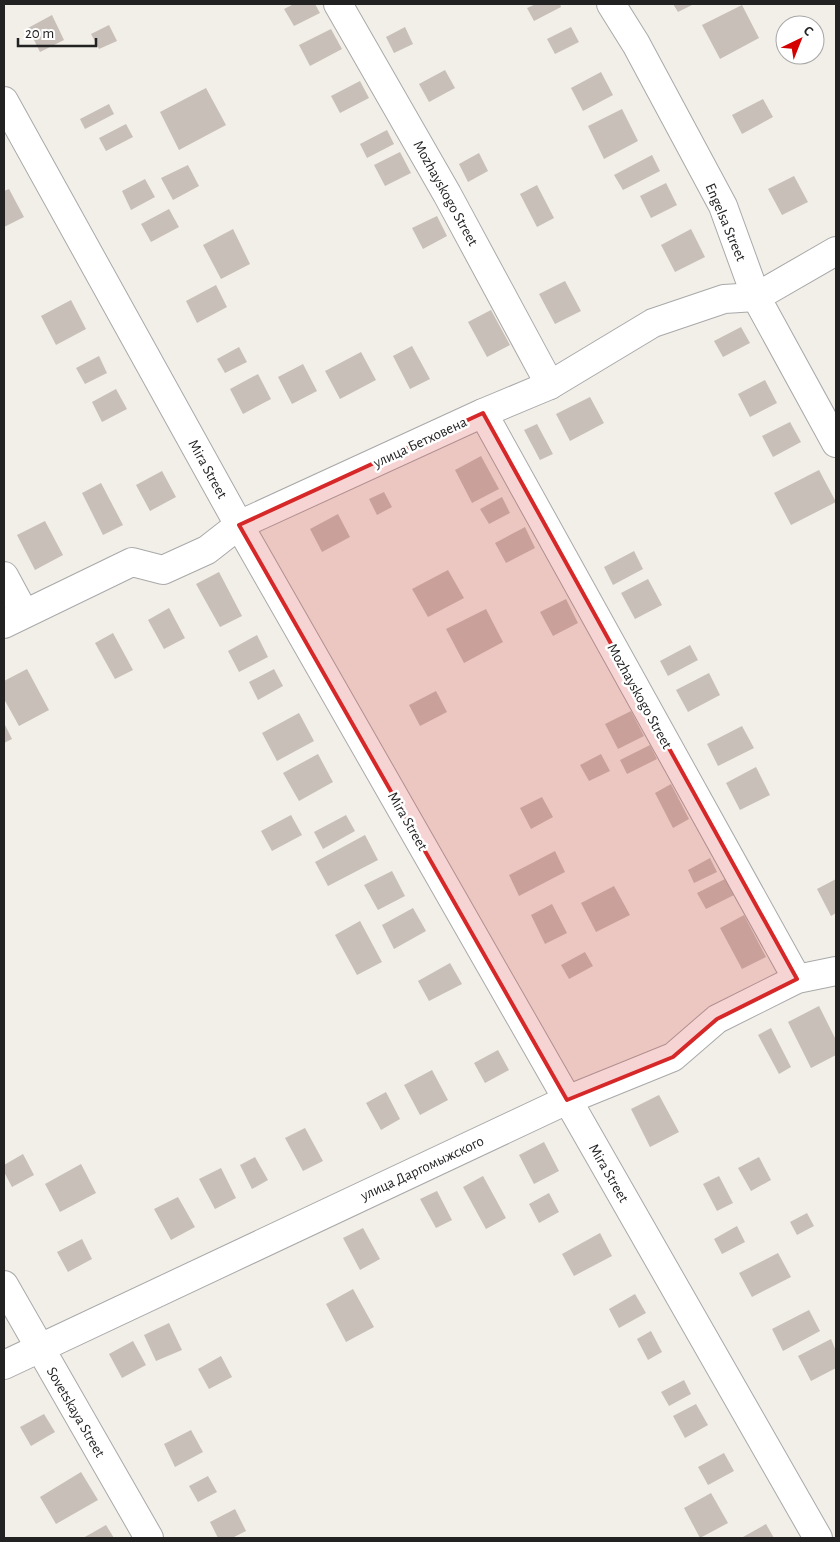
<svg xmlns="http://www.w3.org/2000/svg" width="840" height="1542" viewBox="0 0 840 1542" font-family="'Alegreya Sans',sans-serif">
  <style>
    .building { fill: #c7bfb8 }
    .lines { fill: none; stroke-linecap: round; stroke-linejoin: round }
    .minor-casing { stroke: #a9a9a9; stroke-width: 30 }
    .minor { stroke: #fff; stroke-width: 28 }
    .marked { fill: #d62828; fill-opacity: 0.2; stroke: #d62828; stroke-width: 4; stroke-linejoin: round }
    .labels { text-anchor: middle; stroke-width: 5; stroke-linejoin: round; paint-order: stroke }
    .street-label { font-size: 15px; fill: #222; stroke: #fff }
  </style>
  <rect width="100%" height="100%" fill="#f2efe9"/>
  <g class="building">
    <path d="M294,4H315L320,13L294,26L284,9Z"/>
    <path d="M536,4H560L561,7L534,21L527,8Z"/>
    <path d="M673,4H694L678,12Z"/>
    <path d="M742,5L759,38L720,59L702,25Z"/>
    <path d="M52,15L64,40L40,52L28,28Z"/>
    <path d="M109,25L117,41L99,49L91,34Z"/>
    <path d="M405,27L413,44L394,53L386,37Z"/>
    <path d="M571,27L579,42L555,54L547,39Z"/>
    <path d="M331,29L342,49L310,66L299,45Z"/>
    <path d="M445,70L455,88L429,102L419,84Z"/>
    <path d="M601,72L613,95L583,111L571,88Z"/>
    <path d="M360,81L369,98L340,113L331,96Z"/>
    <path d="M206,88L226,125L179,150L160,112Z"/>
    <path d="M763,99L773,117L742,134L732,115Z"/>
    <path d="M109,104L114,114L85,129L80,119Z"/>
    <path d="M622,109L638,141L604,159L588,126Z"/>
    <path d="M126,124L133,137L106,151L99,138Z"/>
    <path d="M387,130L394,144L367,158L360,144Z"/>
    <path d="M400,152L411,173L385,186L374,165Z"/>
    <path d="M479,153L488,171L468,182L459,164Z"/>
    <path d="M652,155L660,171L623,190L614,175Z"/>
    <path d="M188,165L199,186L173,200L161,178Z"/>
    <path d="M794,176L808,202L782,215L768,189Z"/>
    <path d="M145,179L155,197L131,210L122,191Z"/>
    <path d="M666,183L677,205L651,218L640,196Z"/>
    <path d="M537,185L554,218L537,227L520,194Z"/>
    <path d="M9,189L24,217L4,227V191Z"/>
    <path d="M169,209L179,227L151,242L141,224Z"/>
    <path d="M437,216L447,236L423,249L412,228Z"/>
    <path d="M233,229L250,264L221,279L203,245Z"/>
    <path d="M691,229L705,257L675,272L661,245Z"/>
    <path d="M565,281L581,311L555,324L539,294Z"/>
    <path d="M216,285L227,307L197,323L186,301Z"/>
    <path d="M71,300L86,329L56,345L41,316Z"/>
    <path d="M491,310L510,345L487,357L468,322Z"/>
    <path d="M741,327L750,343L723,357L714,341Z"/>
    <path d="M412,346L430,379L410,389L393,356Z"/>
    <path d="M239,347L247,362L225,373L217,359Z"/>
    <path d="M361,352L376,380L340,399L325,371Z"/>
    <path d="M99,356L107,373L85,384L76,368Z"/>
    <path d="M303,364L317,391L292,404L278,377Z"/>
    <path d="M258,374L271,399L243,414L230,389Z"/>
    <path d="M765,380L777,403L750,417L738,394Z"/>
    <path d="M116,389L127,409L102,422L92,402Z"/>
    <path d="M590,397L604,423L570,441L556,414Z"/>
    <path d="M790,422L801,442L773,457L762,436Z"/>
    <path d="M537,424L553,454L540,460L524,430Z"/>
    <path d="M481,456L499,489L472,503L455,470Z"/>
    <path d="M819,470L836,502L791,525L774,493Z"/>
    <path d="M162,471L176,497L150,511L136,485Z"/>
    <path d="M101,483L123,525L103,535L82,493Z"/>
    <path d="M384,492L392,507L377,515L369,499Z"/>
    <path d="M502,497L510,513L489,524L480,509Z"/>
    <path d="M338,514L350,537L322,552L310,529Z"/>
    <path d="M45,521L63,555L35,570L17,535Z"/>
    <path d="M525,527L535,548L506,563L495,543Z"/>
    <path d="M634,551L643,569L613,585L604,567Z"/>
    <path d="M448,570L464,598L428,617L412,589Z"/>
    <path d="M219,572L242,616L220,627L196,584Z"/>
    <path d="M648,579L662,605L635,619L621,593Z"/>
    <path d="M566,599L578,623L553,636L540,612Z"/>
    <path d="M169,608L185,638L164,649L148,620Z"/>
    <path d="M486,609L503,642L464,663L446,629Z"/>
    <path d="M113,633L133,670L115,679L95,643Z"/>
    <path d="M257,635L268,657L239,672L228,651Z"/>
    <path d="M690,645L698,660L668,676L660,661Z"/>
    <path d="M27,669L49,710L19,726L4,699V681Z"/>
    <path d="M274,669L283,686L258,700L249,682Z"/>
    <path d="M709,673L720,695L688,712L676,690Z"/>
    <path d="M436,691L447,712L420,726L409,705Z"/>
    <path d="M631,711L644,736L618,749L605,724Z"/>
    <path d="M299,713L314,741L277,761L262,733Z"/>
    <path d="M4,723L12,739L4,743Z"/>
    <path d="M742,726L754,748L718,766L707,744Z"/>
    <path d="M650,745L657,759L627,774L620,760Z"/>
    <path d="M318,754L333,782L299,801L283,773Z"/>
    <path d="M601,754L610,771L589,781L580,765Z"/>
    <path d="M756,767L770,795L740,810L726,783Z"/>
    <path d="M671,784L689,819L673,828L655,793Z"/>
    <path d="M542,797L553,817L531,829L520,808Z"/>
    <path d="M291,815L302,835L272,851L261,831Z"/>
    <path d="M346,815L355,831L323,849L314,832Z"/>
    <path d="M365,835L378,860L328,886L315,862Z"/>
    <path d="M555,851L565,872L519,896L509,875Z"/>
    <path d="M710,858L717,872L694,883L688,870Z"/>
    <path d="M392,871L405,896L378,910L364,885Z"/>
    <path d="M725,879L734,895L706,909L697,893Z"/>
    <path d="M836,879V913L831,916L817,889Z"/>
    <path d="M614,886L630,915L596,932L581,903Z"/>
    <path d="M552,904L567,933L545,944L531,915Z"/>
    <path d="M413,908L426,931L394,949L382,925Z"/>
    <path d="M744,915L766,957L742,969L720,928Z"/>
    <path d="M360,921L382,962L357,975L335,935Z"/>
    <path d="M585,952L593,966L569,979L561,965Z"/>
    <path d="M450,963L462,984L429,1001L418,981Z"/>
    <path d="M819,1006L836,1040V1055L811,1068L788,1022Z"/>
    <path d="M771,1028L791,1067L779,1074L758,1035Z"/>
    <path d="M498,1050L509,1070L485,1083L474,1063Z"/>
    <path d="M432,1070L448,1100L420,1115L404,1085Z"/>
    <path d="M386,1092L400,1119L381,1130L366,1103Z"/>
    <path d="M659,1095L679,1132L650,1147L631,1109Z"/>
    <path d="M305,1128L323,1161L303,1171L285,1138Z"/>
    <path d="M544,1142L559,1171L534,1184L519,1155Z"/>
    <path d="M23,1154L34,1175L12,1187L4,1172V1165Z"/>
    <path d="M255,1157L268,1180L252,1189L240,1165Z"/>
    <path d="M759,1157L771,1180L751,1191L738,1168Z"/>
    <path d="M81,1164L96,1193L60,1212L45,1184Z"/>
    <path d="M221,1168L236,1198L215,1209L199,1179Z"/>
    <path d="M483,1176L506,1218L486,1229L463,1187Z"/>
    <path d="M719,1176L733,1203L717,1211L703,1184Z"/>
    <path d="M437,1191L452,1220L436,1228L420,1199Z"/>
    <path d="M549,1193L559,1212L539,1223L529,1204Z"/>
    <path d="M178,1197L195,1227L171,1240L154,1209Z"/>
    <path d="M807,1213L814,1226L797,1235L790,1222Z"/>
    <path d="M737,1226L745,1242L722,1254L714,1239Z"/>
    <path d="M363,1228L380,1259L360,1270L343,1238Z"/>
    <path d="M600,1233L612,1256L574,1276L562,1254Z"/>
    <path d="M82,1239L92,1259L68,1272L57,1252Z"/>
    <path d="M778,1253L791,1277L752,1297L739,1273Z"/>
    <path d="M353,1289L374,1327L346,1342L326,1304Z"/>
    <path d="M635,1294L646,1313L619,1328L609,1309Z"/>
    <path d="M809,1310L820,1331L783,1351L772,1329Z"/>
    <path d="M169,1323L182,1350L156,1361L144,1335Z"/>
    <path d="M651,1331L662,1352L648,1360L637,1339Z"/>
    <path d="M831,1339L836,1351V1368L811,1381L798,1356Z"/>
    <path d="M133,1341L146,1365L122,1378L109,1354Z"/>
    <path d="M221,1356L232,1377L209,1389L198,1369Z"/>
    <path d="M684,1380L691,1394L669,1406L661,1392Z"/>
    <path d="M696,1404L708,1425L685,1438L673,1416Z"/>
    <path d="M44,1414L55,1432L31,1446L20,1427Z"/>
    <path d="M191,1430L203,1452L175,1467L164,1444Z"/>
    <path d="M724,1453L734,1471L708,1485L698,1467Z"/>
    <path d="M81,1472L98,1500L56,1524L40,1497Z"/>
    <path d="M208,1476L217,1492L198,1502L189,1486Z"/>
    <path d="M711,1493L728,1523L700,1538L684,1508Z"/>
    <path d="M235,1509L246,1531L232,1538H218L210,1522Z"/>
    <path d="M766,1524L774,1538H743V1537Z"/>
    <path d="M106,1525L114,1538H83Z"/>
  </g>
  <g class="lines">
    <defs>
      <g id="minor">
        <path d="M338,4L447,194L550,385"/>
        <path d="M611,4L636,44L723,206L756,297L836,443"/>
        <path d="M4,101L239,525L818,1538"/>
        <path d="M483,413L797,979"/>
        <path d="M4,576L24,613"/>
        <path d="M4,624L132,562L163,570L207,550L239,525L483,413L550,385L653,323L724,299L756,297L836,251"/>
        <path d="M4,1285L149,1538"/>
        <path d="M4,1365L567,1100L673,1057L717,1019L797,979L836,971"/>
      </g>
    </defs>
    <use href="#minor" class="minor-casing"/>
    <use href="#minor" class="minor"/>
  </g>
  <path class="marked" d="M483,413L797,979L717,1019L673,1057L567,1100L239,525Z"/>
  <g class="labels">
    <g class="street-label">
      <text transform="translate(446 193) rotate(61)" y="5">Mozhayskogo Street</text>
      <text transform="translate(726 222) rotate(67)" y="5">Engelsa Street</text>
      <text transform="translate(420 442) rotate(-25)" y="5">улица Бетховена</text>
      <text transform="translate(208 469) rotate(61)" y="5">Mira Street</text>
      <text transform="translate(640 696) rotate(61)" y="5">Mozhayskogo Street</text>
      <text transform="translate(408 821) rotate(60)" y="5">Mira Street</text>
      <text transform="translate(422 1168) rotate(-25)" y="5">улица Даргомыжского</text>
      <text transform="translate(609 1173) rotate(60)" y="5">Mira Street</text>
      <text transform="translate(76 1412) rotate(60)" y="5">Sovetskaya Street</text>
    </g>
  </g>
  <rect width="840" height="1542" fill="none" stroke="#222222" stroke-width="10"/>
  <g transform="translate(800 40) rotate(43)"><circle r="24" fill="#ffffff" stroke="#a7a7a7"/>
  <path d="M0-4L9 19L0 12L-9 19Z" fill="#d40000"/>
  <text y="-8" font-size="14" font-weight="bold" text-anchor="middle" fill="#222222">С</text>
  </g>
  <path d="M18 38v8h78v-8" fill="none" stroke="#222222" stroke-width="2.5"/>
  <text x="25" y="38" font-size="15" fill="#222222" stroke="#ffffff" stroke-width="4" paint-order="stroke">20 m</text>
</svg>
